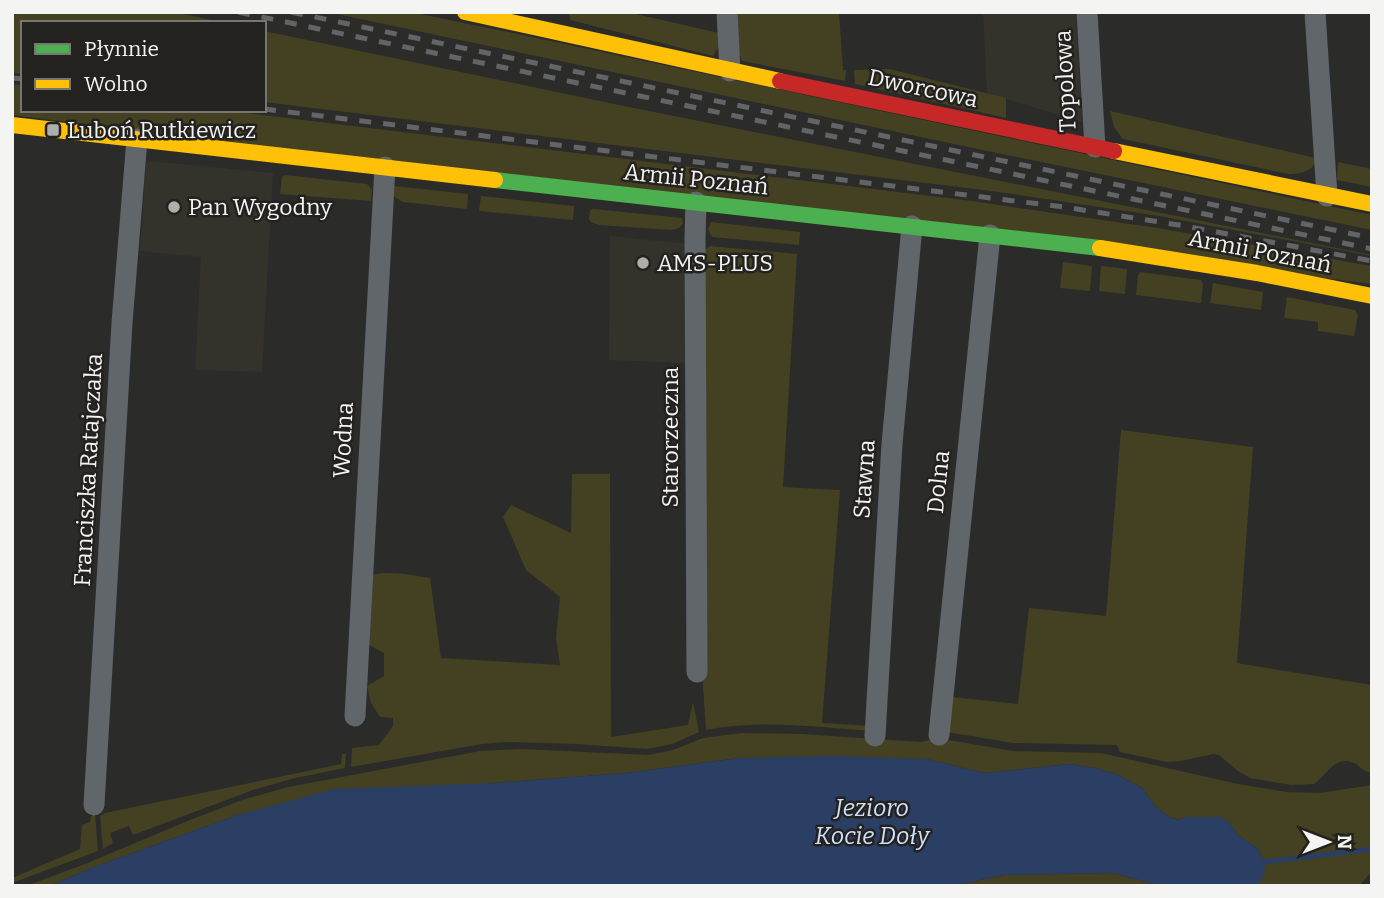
<svg xmlns="http://www.w3.org/2000/svg" width="1384" height="898" viewBox="0 0 1384 898" font-family="Bitter,serif">
  <style>
    .built { fill: #34332b }
    .green { fill: #444022 }
    .water { fill: #2b3f64 }
    .lines { fill: none; stroke-linecap: round; stroke-linejoin: round }
    .stream { stroke: #2b3f64; stroke-width: 5 }
    .street { stroke: #61666b; stroke-width: 21 }
    .fast { stroke: #4caf50; stroke-width: 16 }
    .slow { stroke: #ffc107; stroke-width: 16 }
    .jam { stroke: #c62828; stroke-width: 16 }
    .rail { stroke: #626466; stroke-width: 5; stroke-dasharray: 12 12; stroke-linecap: butt }
    .poi-dot { fill: #aeaeac; stroke: #23221f; stroke-width: 2.5 }
    .labels { text-anchor: middle; stroke-width: 5; stroke-linejoin: round; paint-order: stroke }
    .street-label { font-size: 23px; fill: #f4f4f2; stroke: #23221f }
    .poi-label { font-size: 23px; fill: #f4f4f2; stroke: #23221f; text-anchor: start }
    .water-label { font-size: 24px; font-style: italic; fill: #cfdffb; stroke: #23221f }
  </style>
  <rect width="100%" height="100%" fill="#2b2b2a"/>
  <g class="built">
    <path d="M983,12H1076L1082,122L987,93Z"/>
    <path d="M149,161L273,173L262,372L195,370L201,257L140,251L146,166Z"/>
    <path d="M610,236L689,244V363L609,360Z"/>
  </g>
  <g class="green">
    <path d="M12,12H174L225,23H23V74L12,73Z"/>
    <path d="M327,12H411L546,40L1372,215V230L968,147Z"/>
    <path d="M569,12H627L719,33V47L713,56L570,20Z"/>
    <path d="M736,12H839L843,70H846L845,81L742,61L738,50Z"/>
    <path d="M264,31L619,105L1372,255V256L1159,216L999,192L264,102Z"/>
    <path d="M889,69L1006,98V118L855,84L854,70Z"/>
    <path d="M12,84L23,85V110H221L972,201L1158,228L1371,266L1372,284L12,115Z"/>
    <path d="M1110,111L1316,158C1314,172 1300,174 1288,174L1123,139L1114,127Z"/>
    <path d="M1338,162L1372,169V187L1337,180Z"/>
    <path d="M285,175L367,184L372,190L371,201L280,194L282,177Z"/>
    <path d="M394,186L468,194L467,209L403,202L393,196Z"/>
    <path d="M481,196L574,206L573,220L479,211Z"/>
    <path d="M594,209L682,218L683,223L679,228L671,230L599,225L591,222L589,219L590,210Z"/>
    <path d="M711,222L800,232L799,245L712,237L708,230Z"/>
    <path d="M710,246L797,254L783,487L840,490L822,723L872,726V731C818,727 759,719 706,730L702,672L703,251Z"/>
    <path d="M1063,262L1092,266L1090,291L1060,288Z"/>
    <path d="M1101,266L1127,269L1125,294L1099,291Z"/>
    <path d="M1140,272L1201,280L1203,284L1201,303L1136,295L1138,276Z"/>
    <path d="M1213,283L1263,292L1261,310L1210,303Z"/>
    <path d="M1287,297L1355,310L1358,315L1354,336L1318,331V322L1284,318Z"/>
    <path d="M1121,430L1253,447L1237,663L1372,685V773C1362,772 1360,765 1352,762C1334,756 1326,776 1314,784L1291,785L1250,778L1238,771L1219,755L1213,754L1181,761L1167,762L1120,752L1117,745L1013,743L947,732L952,697L1018,704L1029,608L1106,616Z"/>
    <path d="M572,474H610L611,737L688,725L693,702L699,732L672,744L648,749L575,744L506,742L482,744L351,767L352,748L379,745L393,726V718L380,717L371,703L367,686L384,676V653L369,645L370,575C389,570 411,575 430,578L441,658L560,665L556,638L560,597L526,570L503,517L511,505L571,533Z"/>
    <path d="M741,733L802,734L921,742L937,738L1013,751L1101,753L1238,784L1287,792L1320,793L1372,785V871L1359,886H1258L1264,862L1258,849L1238,835L1229,823L1203,817H1186L1179,820L1169,817L1156,807L1142,788L1116,774L1094,768L1070,764L984,773L927,759L739,758L626,773L494,783L238,815L94,867L49,886H26L85,864L190,820L242,800L288,787L480,751L523,749L648,755L673,750L703,738Z"/>
    <path d="M342,754H346L345,768L295,778L253,790L133,835L129,826L110,833L113,843L103,849L100,816L105,813L341,764Z"/>
    <path d="M95,814L98,851L12,883V878L80,849L82,825L90,822L91,816Z"/>
    <path d="M1113,873L1161,886H952L1004,875Z"/>
  </g>
  <path class="water" d="M831,756L927,759L984,773L1070,764L1094,768L1116,774L1142,788L1156,807L1169,817L1178,820L1186,817H1221L1229,823L1238,835L1258,849L1264,862L1265,871L1258,886H1161L1113,873L1004,875L952,886H49L94,867L238,815L334,789L494,783L626,773L739,758Z"/>
  <g class="lines">
    <path class="stream" d="M1264,862L1372,849"/>
    <g class="street">
      <path d="M727,12L730,71"/>
      <path d="M1087,12L1095,147"/>
      <path d="M1315,12L1327,196"/>
      <path d="M696,202L695,239L697,672"/>
      <path d="M355,716L385,167"/>
      <path d="M939,735L990,235"/>
      <path d="M875,736L892,444L912,226"/>
      <path d="M94,805L122,323L137,139"/>
    </g>
    <path class="fast" d="M495,180L1100,248"/>
    <g class="slow">
      <path d="M465,12L780,81"/>
      <path d="M12,125L495,180"/>
      <path d="M1114,151L1372,204"/>
      <path d="M1100,248L1257,273L1372,296"/>
    </g>
    <path class="jam" d="M780,81L1114,151"/>
    <g class="rail">
      <path d="M238,12L1372,249"/>
      <path d="M291,12L1372,238"/>
      <path d="M12,78L23,79"/>
      <path d="M264,109L1064,207L1185,226L1372,261"/>
    </g>
  </g>
  <g class="poi-dot">
    <rect x="46" y="123" width="14" height="14" rx="3.5"/>
    <circle cx="174" cy="207" r="7"/>
    <circle cx="643" cy="263" r="7"/>
  </g>
  <g class="labels">
    <g class="street-label">
      <text transform="translate(1065 81) rotate(-93)" y="8">Topolowa</text>
      <text transform="translate(923 88) rotate(12)" y="8">Dworcowa</text>
      <text transform="translate(696 179) rotate(6)" y="8">Armii Poznań</text>
      <text transform="translate(1260 251) rotate(11)" y="8">Armii Poznań</text>
      <text transform="translate(670 437) rotate(-90)" y="8">Starorzeczna</text>
      <text transform="translate(343 440) rotate(-87)" y="8">Wodna</text>
      <text transform="translate(88 470) rotate(-87)" y="8">Franciszka Ratajczaka</text>
      <text transform="translate(864 479) rotate(-86)" y="8">Stawna</text>
      <text transform="translate(938 482) rotate(-84)" y="8">Dolna</text>
    </g>
    <g class="poi-label">
      <text x="67" y="138">Luboń Rutkiewicz</text>
      <text x="188" y="215">Pan Wygodny</text>
      <text x="657" y="271">AMS-PLUS</text>
    </g>
    <g class="water-label">
      <text x="872" y="816">Jezioro<tspan x="872" dy="28">Kocie Doły</tspan></text>
    </g>
  </g>
  <rect width="1384" height="898" fill="none" stroke="#f4f4f2" stroke-width="28"/>
  <rect x="21" y="21" width="245" height="91" fill="#23221f" stroke="#777673" stroke-width="2"/>
  <rect x="35" y="44" width="35" height="10" fill="#4caf50" stroke="#777673" stroke-width="2"/>
  <text x="84" y="56" font-size="21" fill="#f4f4f2">Płynnie</text>
  <rect x="35" y="79" width="35" height="10" fill="#ffc107" stroke="#777673" stroke-width="2"/>
  <text x="84" y="91" font-size="21" fill="#f4f4f2">Wolno</text>
  <g transform="translate(1328 842) rotate(90)" stroke="#23221f" stroke-width="5" paint-order="stroke">
  <path d="M0-5L12 26L0 18L-12 26Z" fill="#f4f4f2"/>
  <text y="-10" font-size="19" font-weight="bold" text-anchor="middle" fill="#f4f4f2">N</text>
  </g>
</svg>
